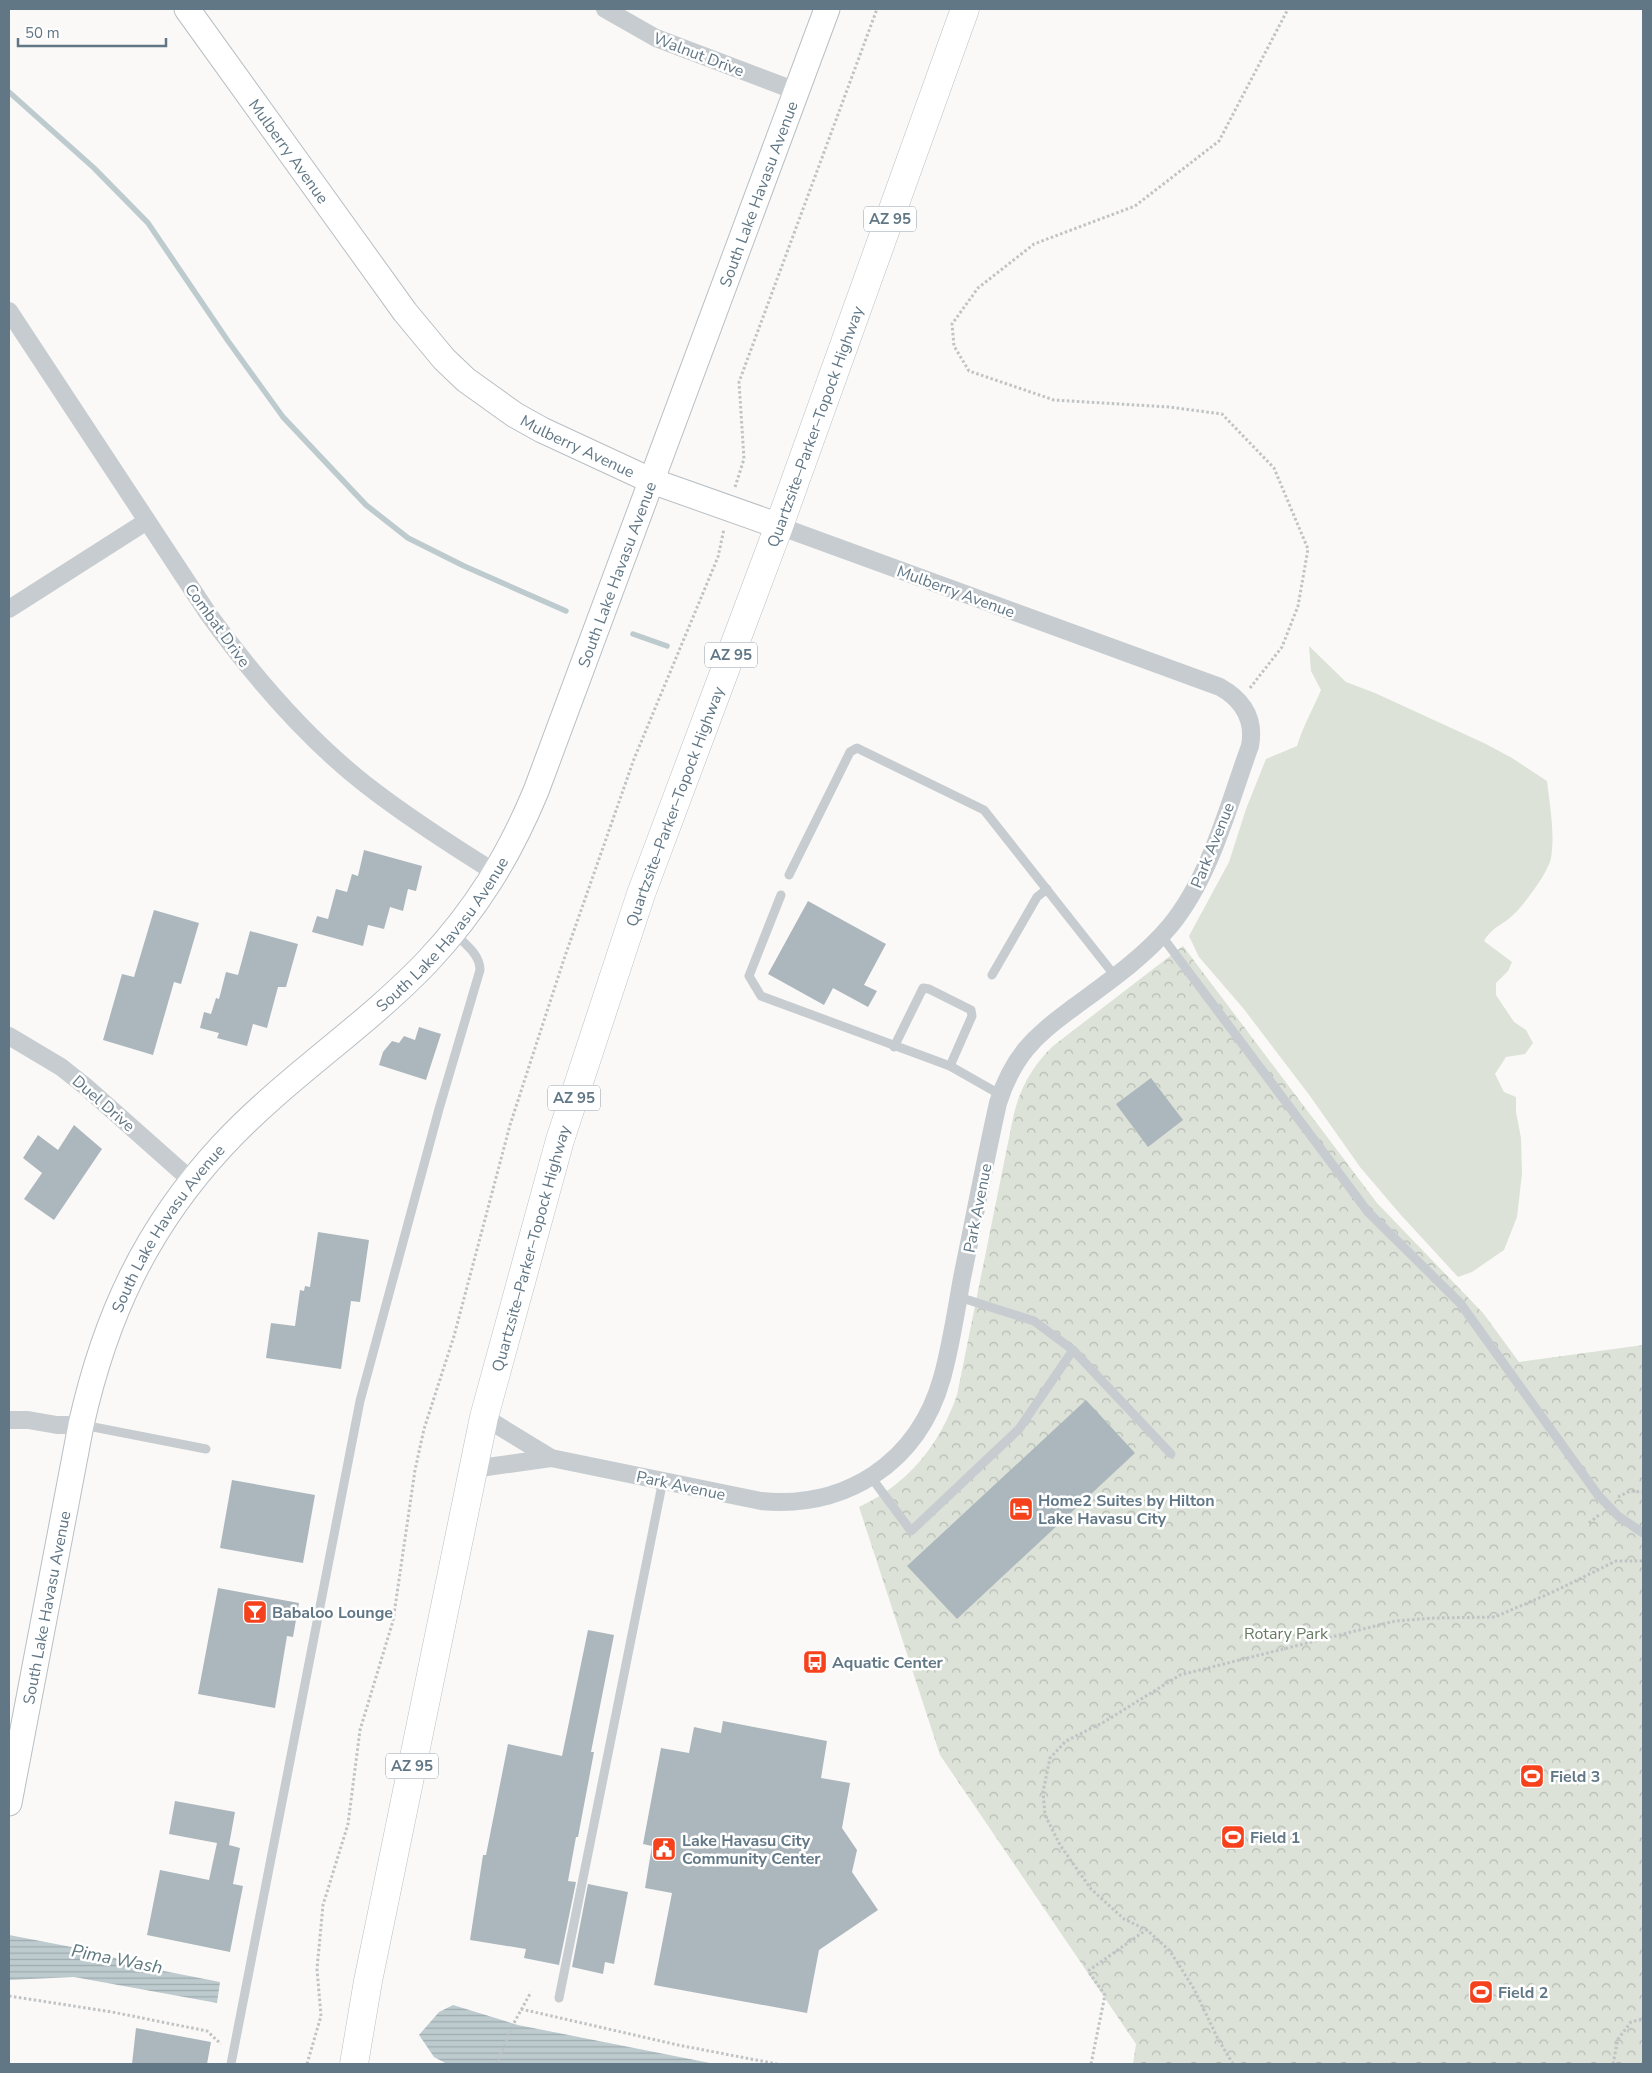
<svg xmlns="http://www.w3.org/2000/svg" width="1652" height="2073" viewBox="0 0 1652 2073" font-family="'Nunito Sans',sans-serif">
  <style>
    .grass { fill: #dce2d7 }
    .park { fill: url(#park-crowns) }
    .water { fill: url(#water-rules) }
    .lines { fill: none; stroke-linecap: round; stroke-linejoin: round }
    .stream { stroke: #bdcbcf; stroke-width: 5.5 }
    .building { fill: #acb7bd }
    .secondary-casing { stroke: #b8bfc4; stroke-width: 27 }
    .highway-casing { stroke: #bbbfc2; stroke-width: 29 }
    .path { stroke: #c0c3c5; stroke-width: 3; stroke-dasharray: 2.5 2.5; stroke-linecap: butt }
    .lane { stroke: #c6cccf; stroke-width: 9 }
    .street { stroke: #c6cccf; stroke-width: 18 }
    .secondary { stroke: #fff; stroke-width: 25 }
    .highway { stroke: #fff; stroke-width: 28 }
    .labels { text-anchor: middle; stroke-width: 5; stroke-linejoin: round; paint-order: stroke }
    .shield { fill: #fff; stroke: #90a0aa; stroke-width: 1 }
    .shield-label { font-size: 15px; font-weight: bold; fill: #617785 }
    .street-label { font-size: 16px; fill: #617785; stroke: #fff }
    .poi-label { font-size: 16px; font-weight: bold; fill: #617785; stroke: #fff; text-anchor: start }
    .park-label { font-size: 16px; fill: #677b61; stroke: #fff }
    .water-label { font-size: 18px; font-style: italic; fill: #5d777e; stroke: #fff }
  </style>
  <defs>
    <pattern id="park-crowns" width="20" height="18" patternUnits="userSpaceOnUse" patternTransform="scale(1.25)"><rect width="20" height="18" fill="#dce2d7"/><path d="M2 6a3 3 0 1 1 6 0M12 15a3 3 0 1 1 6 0" fill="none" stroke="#b6bcb4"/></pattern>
    <pattern id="water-rules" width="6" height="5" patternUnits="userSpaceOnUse" patternTransform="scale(1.25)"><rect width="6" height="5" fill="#bdcbcf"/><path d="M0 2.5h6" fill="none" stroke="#9daaae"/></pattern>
  </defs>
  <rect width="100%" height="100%" fill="#faf9f7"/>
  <path class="grass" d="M1309,646L1346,682L1375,693L1486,744L1512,758L1547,781C1550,806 1555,834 1551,858C1548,873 1524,905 1512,916C1502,925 1491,928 1484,941L1512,962L1508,971L1496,983V995L1514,1022L1526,1030L1533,1043L1525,1054L1506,1057L1495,1074L1504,1092L1516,1097V1112L1521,1138L1522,1174L1517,1217L1504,1250L1472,1272L1458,1277L1400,1214L1360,1167L1310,1096L1243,1008L1199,957L1189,936L1229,862L1246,809L1266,759L1297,746C1303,726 1313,709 1321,690L1311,671Z"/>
  <path class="park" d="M1183,946L1377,1203L1483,1313L1519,1362L1643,1345V2064H1133L1136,2044L940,1755L859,1507C908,1484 939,1446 957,1395L1013,1118C1019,1090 1032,1066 1053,1046Z"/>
  <g class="water">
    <path d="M9,1935L82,1949L164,1971L220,1982L217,2003L74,1977L9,1980Z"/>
    <path d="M453,2005L518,2025L715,2064H447L434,2057L419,2035L439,2012Z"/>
  </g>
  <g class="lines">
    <g class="stream">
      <path d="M9,92L94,168L148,223L228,341L283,417L366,505L408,538L464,566L566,611"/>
      <path d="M633,634L667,646"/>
    </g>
  </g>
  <g class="building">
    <path d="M364,850L422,866L416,891L408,889L403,911L390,907L384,929L368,925L363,946L312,932L317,916L328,919L336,889L347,892L352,874L358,876Z"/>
    <path d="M808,901L886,944L864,985L877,991L868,1007L833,988L824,1005L768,974Z"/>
    <path d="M154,910L199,923L181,984L174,982L153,1055L103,1040L122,974L134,977Z"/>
    <path d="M250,931L298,944L286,987H278L267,1028L253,1024L247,1046L217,1038L219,1033L200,1028L204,1012L211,1014L216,998L219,999L226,972L238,975Z"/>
    <path d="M419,1027L441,1034L426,1080L379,1065L383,1052L392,1041L399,1043L404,1036L415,1040Z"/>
    <path d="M1151,1078L1183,1120L1148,1147L1116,1104Z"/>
    <path d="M74,1125L102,1149L54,1220L24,1199L42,1173L23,1158L38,1135L58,1150Z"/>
    <path d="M318,1232L369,1240L360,1302L351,1301L341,1369L266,1358L271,1323L295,1326L300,1290L304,1291L305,1286L310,1287Z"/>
    <path d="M1086,1400L1135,1453L957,1619L907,1566Z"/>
    <path d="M232,1480L315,1495L303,1563L220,1548Z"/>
    <path d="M218,1588L299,1603L293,1637L287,1636L275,1708L198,1694Z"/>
    <path d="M588,1630L614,1635L591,1752H594L578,1837H576L568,1881L576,1882L559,1965L524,1958L526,1949L470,1940L483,1855H486L508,1744L562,1756Z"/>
    <path d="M723,1721L827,1741L821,1778L850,1783L842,1828L857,1850L852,1872L878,1910L819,1950L807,2013L654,1985L672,1893L645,1888L652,1846L643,1844L661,1748L689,1753L694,1727L721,1733Z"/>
    <path d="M175,1801L235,1812L229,1845L240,1848L233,1884L243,1886L230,1952L147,1935L160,1870L209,1880L217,1843L169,1834Z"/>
    <path d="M588,1884L628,1892L614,1964L605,1962L603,1974L572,1967Z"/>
    <path d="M136,2028L211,2042L207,2064H132Z"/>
  </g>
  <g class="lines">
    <defs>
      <g id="secondary">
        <path id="s1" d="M187,9L405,312L444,359L466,380L515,415L542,430L652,481L779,526"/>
        <path id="s2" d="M9,1803L81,1425C105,1317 146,1228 222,1146C284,1079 364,1028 427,962C476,910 509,856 536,791L827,9"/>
      </g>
      <g id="highway">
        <path id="s3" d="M354,2064L368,1981L484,1417L560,1140L641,894L779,526L965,9"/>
      </g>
    </defs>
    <use href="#secondary" class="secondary-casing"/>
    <use href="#highway" class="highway-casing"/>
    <g class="path">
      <path d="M735,487L744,459L739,382L877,9"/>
      <path d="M1250,688L1282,647L1298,606L1308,549L1274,468L1222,414L1169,407L1054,400L969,371L954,346L952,324L978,288L1034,244L1135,206L1219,141L1288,9"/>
      <path d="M1618,1497L1630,1491L1643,1492"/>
      <path d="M1589,1523L1599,1515"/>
      <path d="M9,1996L112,2012L207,2031L221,2044"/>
      <path d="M521,2009L678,2045L777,2064"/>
      <path d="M307,2064L321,2016L317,1969L323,1905L348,1824L360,1730L393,1621L415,1470L424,1429L454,1336L510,1125L564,959L634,759L718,557L724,529"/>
      <path d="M496,2064L515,2021L531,1992"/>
      <path d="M1091,2064L1105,1995L1088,1971L1146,1930"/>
      <path d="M1233,2064L1218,2039L1194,1989L1170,1951L1147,1930L1124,1919L1091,1889L1060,1845L1045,1815L1043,1792L1050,1758L1066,1741L1104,1722L1180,1675L1395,1621L1434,1618L1495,1617L1555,1591L1616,1561H1643"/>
      <path d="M1613,2064L1618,2039L1631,2022L1643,2019"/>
    </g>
    <g class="lane">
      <path d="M789,875L850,752L857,748L984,810L1115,976"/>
      <path d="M781,895L749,976L761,996L950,1066L1001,1095"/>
      <path d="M1161,935L1368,1212L1460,1303L1598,1495L1618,1516L1643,1533"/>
      <path d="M992,975L1037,897L1047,889"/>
      <path d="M894,1047L923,988L929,989L971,1010L972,1016L950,1066"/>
      <path d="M959,1297L1034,1321L1073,1350"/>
      <path d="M83,1425L206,1449"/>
      <path d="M871,1477L911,1531L1019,1429L1073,1350L1171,1454"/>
      <path d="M559,1998L663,1480"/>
      <path d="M231,2064L360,1401L439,1109L480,970C480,954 465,944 454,933"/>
    </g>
    <g class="street">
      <path d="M605,9L656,38L796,91"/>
      <path d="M9,311L209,615C254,677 304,736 365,784C407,817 451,845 496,873"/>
      <path d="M9,609L147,521"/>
      <path d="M9,1036L61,1067L85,1086L192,1181"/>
      <path d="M484,1417L551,1458L761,1501C846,1509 918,1463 942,1378C951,1346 956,1311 962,1278C974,1220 985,1161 998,1103C1004,1084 1013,1065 1026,1049C1040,1032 1057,1020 1074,1007C1108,982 1143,958 1170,926C1211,876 1228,806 1250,746C1255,719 1243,700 1220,687L779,526"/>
      <path d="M9,1420H28L57,1425H81"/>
      <path d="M473,1469L551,1458"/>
    </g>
    <use href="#secondary" class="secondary"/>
    <use href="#highway" class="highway"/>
  </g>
  <defs>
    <symbol id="hotel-square" viewBox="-11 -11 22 22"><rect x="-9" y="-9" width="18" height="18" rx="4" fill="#f5421c" stroke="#fff"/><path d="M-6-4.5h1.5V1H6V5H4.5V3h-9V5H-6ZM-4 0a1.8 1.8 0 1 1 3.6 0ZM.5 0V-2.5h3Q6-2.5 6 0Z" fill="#fff"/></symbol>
    <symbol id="bar-square" viewBox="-11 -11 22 22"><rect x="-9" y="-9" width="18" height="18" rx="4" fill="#f5421c" stroke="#fff"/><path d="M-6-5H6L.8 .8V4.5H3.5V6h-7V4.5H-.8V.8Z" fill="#fff"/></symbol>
    <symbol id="bus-square" viewBox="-11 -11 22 22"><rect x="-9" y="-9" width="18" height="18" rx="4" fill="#f5421c" stroke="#fff"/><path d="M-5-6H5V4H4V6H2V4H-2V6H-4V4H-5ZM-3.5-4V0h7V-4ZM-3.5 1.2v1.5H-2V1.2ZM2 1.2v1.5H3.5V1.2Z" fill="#fff"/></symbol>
    <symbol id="stadium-square" viewBox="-11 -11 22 22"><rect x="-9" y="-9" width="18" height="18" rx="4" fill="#f5421c" stroke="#fff"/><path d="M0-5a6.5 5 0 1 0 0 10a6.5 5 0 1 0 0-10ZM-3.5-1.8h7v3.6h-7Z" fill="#fff"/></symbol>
    <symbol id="civic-square" viewBox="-11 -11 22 22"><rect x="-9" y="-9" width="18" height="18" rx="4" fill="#f5421c" stroke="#fff"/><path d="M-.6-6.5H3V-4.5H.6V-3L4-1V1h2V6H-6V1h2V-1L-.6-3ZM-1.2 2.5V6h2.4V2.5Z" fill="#fff"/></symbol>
  </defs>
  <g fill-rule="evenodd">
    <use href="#hotel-square" x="1007" y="1495" width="28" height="28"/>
    <use href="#bar-square" x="241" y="1598" width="28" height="28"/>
    <use href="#bus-square" x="801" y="1648" width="28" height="28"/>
    <use href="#stadium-square" x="1518" y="1762" width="28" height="28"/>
    <use href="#stadium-square" x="1219" y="1823" width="28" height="28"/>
    <use href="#civic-square" x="650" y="1835" width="28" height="28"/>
    <use href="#stadium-square" x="1467" y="1978" width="28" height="28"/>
  </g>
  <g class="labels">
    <g class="shield">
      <rect x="864" y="206.5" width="52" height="25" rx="4"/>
      <rect x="705" y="642.5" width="52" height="25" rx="4"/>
      <rect x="548" y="1085.5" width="52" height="25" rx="4"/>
      <rect x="386" y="1753.5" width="52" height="25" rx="4"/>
    </g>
    <g class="shield-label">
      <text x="890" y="224">AZ 95</text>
      <text x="731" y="660">AZ 95</text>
      <text x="574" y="1103">AZ 95</text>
      <text x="412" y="1771">AZ 95</text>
    </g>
    <g class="street-label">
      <text transform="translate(699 54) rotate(21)" y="6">Walnut Drive</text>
      <text dy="6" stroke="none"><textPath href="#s1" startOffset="175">Mulberry Avenue</textPath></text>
      <text dy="6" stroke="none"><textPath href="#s2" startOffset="1818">South Lake Havasu Avenue</textPath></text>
      <text dy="6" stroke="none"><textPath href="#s3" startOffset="1705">Quartzsite–Parker–Topock Highway</textPath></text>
      <text dy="6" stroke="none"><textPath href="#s1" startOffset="595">Mulberry Avenue</textPath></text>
      <text dy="6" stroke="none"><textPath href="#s2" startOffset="1412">South Lake Havasu Avenue</textPath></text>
      <text transform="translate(956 591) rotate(20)" y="6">Mulberry Avenue</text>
      <text transform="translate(218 625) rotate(54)" y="6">Combat Drive</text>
      <text dy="6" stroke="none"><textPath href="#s3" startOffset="1300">Quartzsite–Parker–Topock Highway</textPath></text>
      <text transform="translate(1212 845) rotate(-68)" y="6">Park Avenue</text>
      <text dy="6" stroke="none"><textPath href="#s2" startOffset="1008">South Lake Havasu Avenue</textPath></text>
      <text transform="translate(104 1103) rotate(41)" y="6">Duel Drive</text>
      <text transform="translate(977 1208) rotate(-79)" y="6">Park Avenue</text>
      <text dy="6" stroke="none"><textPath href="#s2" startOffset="602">South Lake Havasu Avenue</textPath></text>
      <text dy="6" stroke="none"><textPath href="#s3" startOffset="835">Quartzsite–Parker–Topock Highway</textPath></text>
      <text transform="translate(681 1485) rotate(12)" y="6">Park Avenue</text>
      <text dy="6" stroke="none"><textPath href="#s2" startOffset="199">South Lake Havasu Avenue</textPath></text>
    </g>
    <g class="poi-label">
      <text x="1038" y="1506">Home2 Suites by Hilton<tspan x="1038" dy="18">Lake Havasu City</tspan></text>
      <text x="272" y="1618">Babaloo Lounge</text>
      <text x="832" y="1668">Aquatic Center</text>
      <text x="1550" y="1782">Field 3</text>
      <text x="1250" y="1843">Field 1</text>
      <text x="682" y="1846">Lake Havasu City<tspan x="682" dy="18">Community Center</tspan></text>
      <text x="1498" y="1998">Field 2</text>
    </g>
    <g class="park-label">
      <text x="1286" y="1639">Rotary Park</text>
    </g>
    <g class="water-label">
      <text transform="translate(117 1959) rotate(11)" y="6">Pima Wash</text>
    </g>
  </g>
  <rect width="1652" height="2073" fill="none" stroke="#617785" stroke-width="20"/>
  <path d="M18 38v8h148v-8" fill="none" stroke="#617785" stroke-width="2.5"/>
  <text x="25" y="38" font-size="15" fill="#617785" stroke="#ffffff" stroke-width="4" paint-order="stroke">50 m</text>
</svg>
